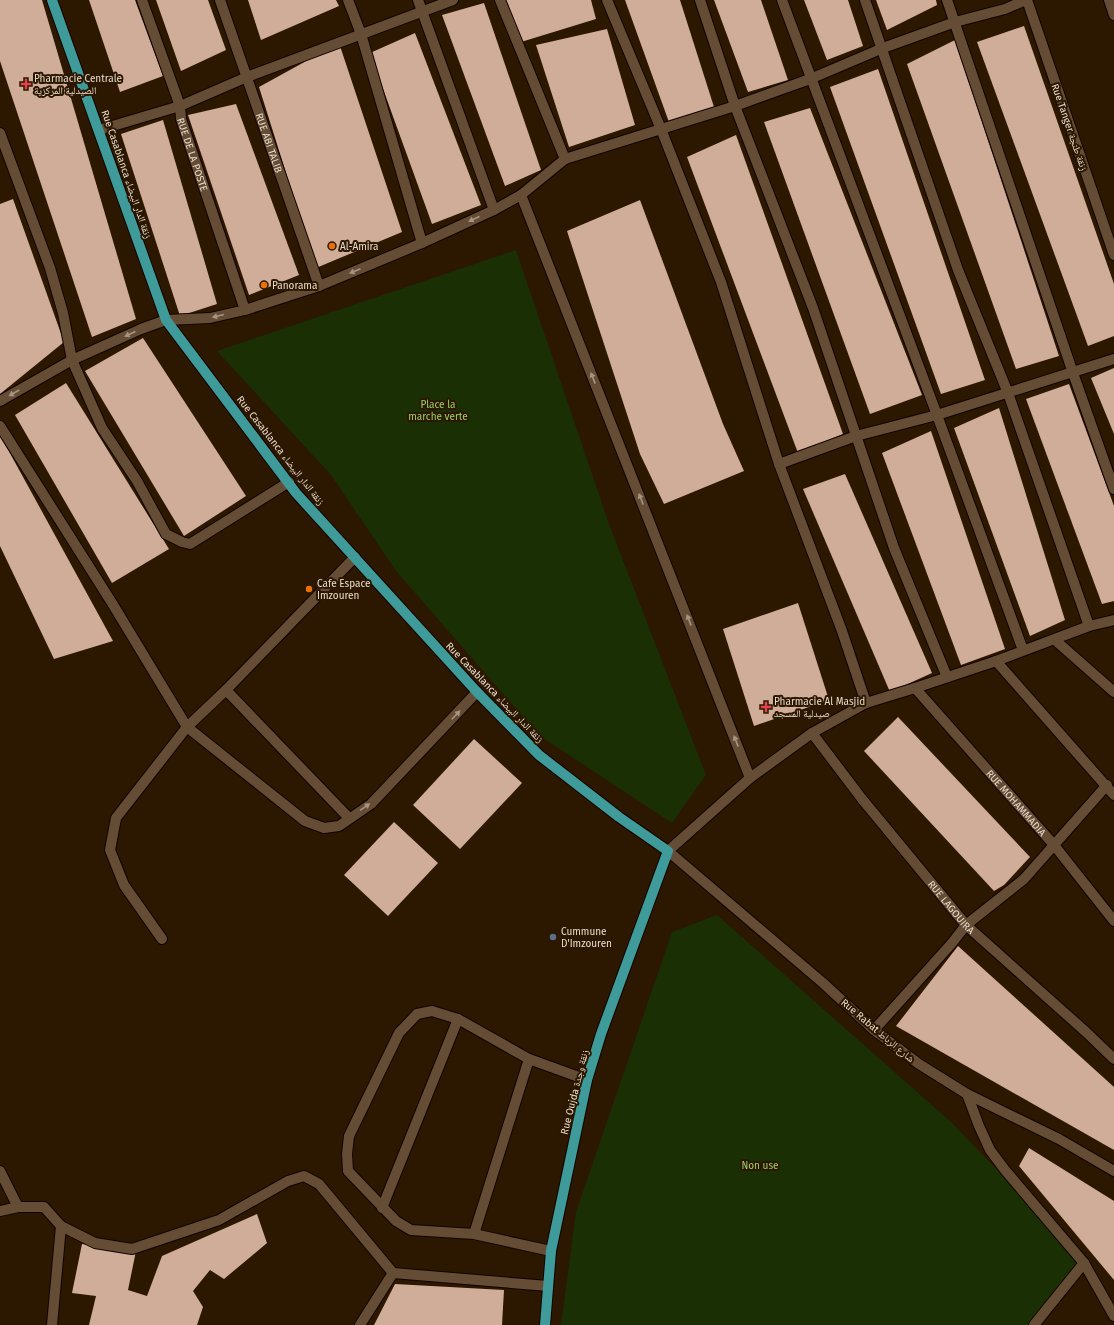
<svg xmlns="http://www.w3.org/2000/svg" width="1114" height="1325" viewBox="0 0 1114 1325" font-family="'Fira Sans','Noto Naskh Arabic',sans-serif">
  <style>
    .green { fill: #1a2f04 }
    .building { fill: #cfad99 }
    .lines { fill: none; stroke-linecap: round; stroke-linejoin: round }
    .minor-casing { stroke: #130300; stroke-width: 12 }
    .major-casing { stroke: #130300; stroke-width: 12 }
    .minor { stroke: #654d35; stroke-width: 10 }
    .major { stroke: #3f9a9a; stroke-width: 10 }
    .oneway { fill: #a89482 }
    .health-dot { fill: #e0444e; stroke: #2c1701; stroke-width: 1.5 }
    .food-dot { fill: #e8710a; stroke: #2c1701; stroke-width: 1.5 }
    .service-dot { fill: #5c6f8a; stroke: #2c1701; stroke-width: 1.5 }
    .labels { text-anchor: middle; stroke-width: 4; stroke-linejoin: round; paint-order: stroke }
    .poi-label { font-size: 10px; fill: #eadcce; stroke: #2c1701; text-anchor: start }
    .street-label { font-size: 10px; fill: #eadcce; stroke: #2c1701 }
    .park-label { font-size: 10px; fill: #9ad36a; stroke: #2c1701 }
  </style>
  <rect width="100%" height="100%" fill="#2c1701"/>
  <g class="green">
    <path d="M516,250L609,524L706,775L672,823L540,736L396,571L331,475L217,351Z"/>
    <path d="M717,915L951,1122L1082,1257L1032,1325H561L576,1212L672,932Z"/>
  </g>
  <g class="building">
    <path d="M0,0H42L136,319L92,337L0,61Z"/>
    <path d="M89,0H135L163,76L120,92Z"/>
    <path d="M156,0H208L226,50L181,71Z"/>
    <path d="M248,0H336L339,6L261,40Z"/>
    <path d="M505,0H591L596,19L521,42Z"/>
    <path d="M625,0H680L714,107L670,125Z"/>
    <path d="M714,0H761L788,80L748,92Z"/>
    <path d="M804,0H848L863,46L827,60Z"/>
    <path d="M876,0H936L937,5L887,30Z"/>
    <path d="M484,3L541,170L505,186L442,15Z"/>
    <path d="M1024,26L1114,284V336L1088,346L977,42Z"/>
    <path d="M607,29L635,125L569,147L536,45Z"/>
    <path d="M415,33L481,205L432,224L370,53Z"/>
    <path d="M955,40L1059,356L1016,369L907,64Z"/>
    <path d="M339,43L402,232L316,268L259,87Z"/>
    <path d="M878,69L985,380L941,394L830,87Z"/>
    <path d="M236,104L299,275L249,295L188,115Z"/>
    <path d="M810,108L922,395L870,414L764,122Z"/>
    <path d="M163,120L217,304L180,316L121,134Z"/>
    <path d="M736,135L843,434L798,453L687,157Z"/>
    <path d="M13,199L64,342L0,394V204Z"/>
    <path d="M640,200L723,424L744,471L664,504L640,454L567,231Z"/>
    <path d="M143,338L246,496L184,536L85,371Z"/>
    <path d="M1114,368V434L1091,378Z"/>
    <path d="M66,383L169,549L112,583L15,415Z"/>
    <path d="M1069,384L1114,506V601L1102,604L1026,399Z"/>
    <path d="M999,408L1065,620L1030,636L954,428Z"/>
    <path d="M931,431L1005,649L961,665L882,453Z"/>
    <path d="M0,435L113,641L54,659L0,546Z"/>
    <path d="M845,474L932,673L890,692L803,489Z"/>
    <path d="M798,603L829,700L754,726L723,629Z"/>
    <path d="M898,717L1030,857L1004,885L994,891L864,751Z"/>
    <path d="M474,739L522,783L460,849L413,805Z"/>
    <path d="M394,822L438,863L388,916L344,875Z"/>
    <path d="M958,946L1114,1087V1150L896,1026Z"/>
    <path d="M1029,1148L1114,1201V1280L1019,1166Z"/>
    <path d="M257,1214L267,1243L224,1279L210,1270L193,1291L203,1307L197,1325H89L96,1296L72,1293L82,1244L136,1251L128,1290L147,1296L162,1256Z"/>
    <path d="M395,1284L504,1290L502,1325H374Z"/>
  </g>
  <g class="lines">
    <defs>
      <g id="minor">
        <path id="s1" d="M142,0L180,106L181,119L245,310"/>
        <path id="s2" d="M220,0L319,286"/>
        <path d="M348,0L361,34L422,243"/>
        <path d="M418,0L494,210"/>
        <path d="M500,0L565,159"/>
        <path d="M607,0L661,129L721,282L779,464L842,631L866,703"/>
        <path d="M700,0L735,106L813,308L894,548L947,677"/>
        <path d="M782,0L937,415L1023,650"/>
        <path d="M865,0L958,270L1008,393L1089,626"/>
        <path d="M947,0L1073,373L1114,489"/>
        <path d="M1027,0L1114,255"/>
        <path d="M1109,0L1114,15"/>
        <path d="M99,130L180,106L247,77L453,0"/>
        <path d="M0,133L50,268L63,313L72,360L102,428L137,481L166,534L182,542L190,544L289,482"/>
        <path d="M521,195L750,778"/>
        <path d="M0,401L72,360L141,329L166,320L210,318L245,310L319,286L422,243L494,210L521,195L565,159L735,106L810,79L883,48L955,22L1005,9L1026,0"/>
        <path d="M0,426L112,603L187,727L305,821L324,828L339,826L371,804L477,692"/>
        <path d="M779,464L856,436L937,415L1114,359"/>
        <path d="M1114,620L1089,626L996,661L915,688L866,703L812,733L750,778L668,851L823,983L874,1030L919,1064L967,1094L1059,1139L1114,1171"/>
        <path d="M1055,640L1114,692"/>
        <path d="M996,661L1114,795"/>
        <path id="s3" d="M915,688L1054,845L1114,921"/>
        <path d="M226,690L349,818"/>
        <path id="s4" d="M812,733L862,799L966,925L1086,1032L1114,1059"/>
        <path d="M162,939L124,885L110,850L116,818L187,727L226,690L355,557"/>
        <path d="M874,1030L952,943L966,925L1024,879L1107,785"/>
        <path d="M967,1094L979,1126L990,1150L1005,1170L1084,1263L1114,1316"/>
        <path d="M0,1171L18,1207H44L61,1226L95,1243L132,1249L219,1220L288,1181L304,1176L319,1184L393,1273L548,1286"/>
        <path d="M382,1208L458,1019"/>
        <path d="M0,1211L18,1207"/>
        <path d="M474,1234L529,1059"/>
        <path d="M551,1251L474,1234L411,1230L396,1221L348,1171L347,1154L349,1136L399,1033L417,1014L432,1011L458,1019L529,1059L587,1080"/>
        <path d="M52,1325L61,1226"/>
        <path d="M360,1325L393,1273"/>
        <path d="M1034,1325L1084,1263"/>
      </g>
      <path id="major" d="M52,0L166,320L296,493L477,692L539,755L619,817L668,851L601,1034L587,1080L551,1251L545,1325"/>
    </defs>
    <use href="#minor" class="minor-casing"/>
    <use href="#major" class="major-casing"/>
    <use href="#minor" class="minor"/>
    <use href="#major" class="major"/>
  </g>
  <defs><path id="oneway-solid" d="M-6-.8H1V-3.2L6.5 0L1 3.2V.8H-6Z"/></defs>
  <g class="oneway">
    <use href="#oneway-solid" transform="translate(474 219) rotate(156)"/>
    <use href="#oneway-solid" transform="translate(355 271) rotate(157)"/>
    <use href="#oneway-solid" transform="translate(218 316) rotate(166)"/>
    <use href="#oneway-solid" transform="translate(130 334) rotate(156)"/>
    <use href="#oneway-solid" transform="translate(593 378) rotate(-111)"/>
    <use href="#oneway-solid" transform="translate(14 393) rotate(150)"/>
    <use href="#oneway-solid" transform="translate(641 499) rotate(-111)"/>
    <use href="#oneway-solid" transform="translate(689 620) rotate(-111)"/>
    <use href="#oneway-solid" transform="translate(456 715) rotate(-46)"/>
    <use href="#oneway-solid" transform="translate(736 741) rotate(-111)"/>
    <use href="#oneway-solid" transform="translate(365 807) rotate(-35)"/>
  </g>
  <g class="health-dot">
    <path d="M24 78h4v4h4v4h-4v4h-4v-4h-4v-4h4z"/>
    <path d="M764 701h4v4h4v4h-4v4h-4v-4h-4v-4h4z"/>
  </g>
  <g class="food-dot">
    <circle cx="332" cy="246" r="4"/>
    <circle cx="264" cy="285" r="4"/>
    <circle cx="309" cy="589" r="4"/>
  </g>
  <circle class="service-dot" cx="553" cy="937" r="4"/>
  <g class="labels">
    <g class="poi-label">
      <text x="34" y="82">Pharmacie Centrale<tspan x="34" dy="12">الصيدلية المركزية</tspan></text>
      <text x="340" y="250">Al-Amira</text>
      <text x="272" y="289">Panorama</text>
      <text x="317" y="587">Cafe Espace<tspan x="317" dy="12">Imzouren</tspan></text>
      <text x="774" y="705">Pharmacie Al Masjid<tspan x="774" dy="12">صيدلية المسجد</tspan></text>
      <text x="561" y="935">Cummune<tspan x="561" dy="12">D'Imzouren</tspan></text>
    </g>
    <g class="street-label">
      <text transform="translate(1070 127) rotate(71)" y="4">Rue Tanger زنقة طنجة</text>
      <text dy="4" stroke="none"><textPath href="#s2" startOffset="151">RUE ABI TALIB</textPath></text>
      <text dy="4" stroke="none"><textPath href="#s1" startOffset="163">RUE DE LA POSTE</textPath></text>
      <text transform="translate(127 174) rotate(71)" y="4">Rue Casablanca زنقة الدار البيضاء</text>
      <text transform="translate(281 450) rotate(52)" y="4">Rue Casablanca زنقة الدار البيضاء</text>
      <text transform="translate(495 692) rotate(46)" y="4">Rue Casablanca زنقة الدار البيضاء</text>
      <text dy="4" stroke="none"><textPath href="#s3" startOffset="153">RUE MOHAMMADIA</textPath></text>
      <text dy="4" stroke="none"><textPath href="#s4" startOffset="223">RUE LAGOUIRA</textPath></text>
      <text transform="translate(878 1030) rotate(40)" y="4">Rue Rabat شارع الرباط</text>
      <text transform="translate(574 1092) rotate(-76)" y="4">Rue Oujda زنقة وجدة</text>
    </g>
    <g class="park-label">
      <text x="438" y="408">Place la<tspan x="438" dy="12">marche verte</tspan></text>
      <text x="760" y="1169">Non use</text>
    </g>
  </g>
</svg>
